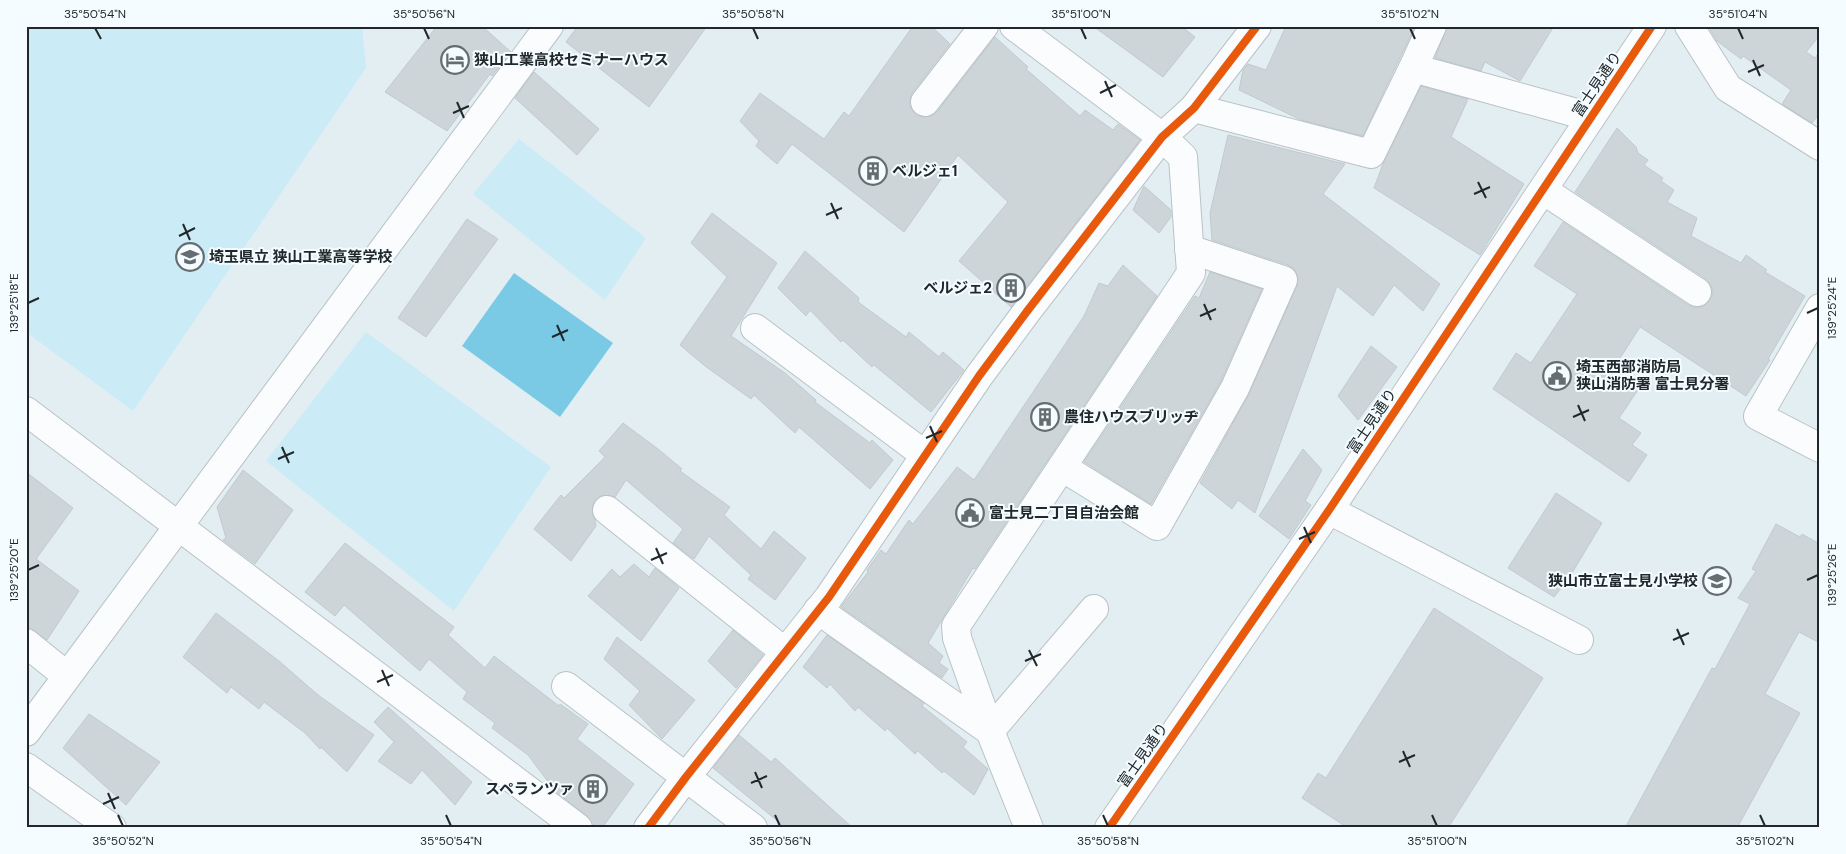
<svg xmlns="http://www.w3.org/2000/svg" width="1846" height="854" viewBox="0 0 1846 854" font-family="'DM Sans','Noto Sans JP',sans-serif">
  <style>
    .green { fill: #cbebf7 }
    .water { fill: #7acae5 }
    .building { fill: #cdd5d9; stroke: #c1cace }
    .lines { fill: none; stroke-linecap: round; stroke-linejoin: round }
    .minor-casing { stroke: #b9c2c6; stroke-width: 30 }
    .minor { stroke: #fbfcfd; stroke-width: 28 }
    .cycleway-casing { stroke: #f4fcff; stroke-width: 11 }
    .cycleway { stroke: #e8590c; stroke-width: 8 }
    .ticks { fill: none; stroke: #21282b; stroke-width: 2 }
    .labels { text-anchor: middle; stroke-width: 4; stroke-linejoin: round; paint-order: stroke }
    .poi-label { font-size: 15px; font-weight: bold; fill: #21282b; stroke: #f4fcff; text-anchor: start }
    .street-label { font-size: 15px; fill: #21282b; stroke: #f4fcff }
    .neatline { fill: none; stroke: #21282b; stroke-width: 2 }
    .ticks-label { font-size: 12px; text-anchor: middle; fill: #21282b }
  </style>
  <rect width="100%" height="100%" fill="#e3eef3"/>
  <g class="green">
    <path d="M26,26H362L366,68L133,411L26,332Z"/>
    <path d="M519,139L646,238L605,300L473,194Z"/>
    <path d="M366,332L551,467L454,611L266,461Z"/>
  </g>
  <path class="water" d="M514,273L613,343L560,417L462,346Z"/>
  <g class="building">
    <path d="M437,26H482L511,52L492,76L490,74L447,131L385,92Z"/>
    <path d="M578,26H707L649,107L566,42Z"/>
    <path d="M913,26H931L950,44L912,93L910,100V107L916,115L923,117L931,116L937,112L995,37L1028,67L1026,69L1080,116L1085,110L1113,130L1118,124L1140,140L1011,307L959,261L1008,202L958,155L904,232L792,144L777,164L756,146L759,141L740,121L760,93L824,139L844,112L849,116Z"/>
    <path d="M1093,26H1181L1195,37L1163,77Z"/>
    <path d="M1286,26H1415L1363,136L1301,120L1239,90L1243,70L1248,64L1266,70Z"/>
    <path d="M1447,26H1554L1520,81L1485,62L1481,71L1435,58Z"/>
    <path d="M1708,26H1820V35L1806,52L1815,58L1820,51V113L1812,123L1782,104L1791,90L1743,56L1741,59L1717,41Z"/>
    <path d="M534,72L599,129L577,155L515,98Z"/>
    <path d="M1421,86L1468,99L1451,137L1524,184L1480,255L1374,188L1383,164Z"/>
    <path d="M1617,128L1636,147L1638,153L1648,160L1644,165L1663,178L1661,181L1674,190L1667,202L1697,218L1691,236L1741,263L1746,255L1767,270L1765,272L1805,296L1768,359L1770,360L1746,396L1640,327L1613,369L1640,387L1619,418L1641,433L1632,445L1647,455L1629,482L1493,389L1516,353L1531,363L1577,294L1534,266L1563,222L1688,305L1696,308L1704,306L1710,300L1713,292L1711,286L1706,279L1575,192Z"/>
    <path d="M1228,135L1345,164L1323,194L1440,284L1423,311L1394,285L1373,316L1337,286L1255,513L1238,500L1232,509L1200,483L1249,394L1297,286L1298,278L1295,270L1288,265L1212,240L1210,213Z"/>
    <path d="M1144,186L1171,210V217L1159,233L1133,210Z"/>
    <path d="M712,213L777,263L731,336L785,373L816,400L815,402L870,443L872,440L893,460L870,489L799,427L795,433L754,395L751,399L705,366L680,345L727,277L691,243Z"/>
    <path d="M467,219L498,239L426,337L398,318Z"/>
    <path d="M805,251L859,298L858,302L906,337L909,332L939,357L943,352L964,370L931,412L874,365L872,367L843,340L841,342L810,310L806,316L778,288Z"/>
    <path d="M1123,265L1157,296L975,569L973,568L928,643L943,656L939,663L948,669L942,678L841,607L868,572L867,570L881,550L886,554L909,520L913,524L957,467L974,480L1084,316L1099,283L1108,286Z"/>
    <path d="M1210,272L1262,289L1221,381L1151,504L1084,462L1195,296L1199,298Z"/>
    <path d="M1371,346L1397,367L1358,420L1338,396Z"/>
    <path d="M623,423L658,449L682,469L680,471L730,507L724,515L761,549L774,531L806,558L775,600L748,579L751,575L709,536L694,559L673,543L683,529L626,480L615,497L602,495L595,501L592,508L596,526L571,561L534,529L561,495L564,498L605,457L599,451Z"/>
    <path d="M1303,449L1322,470L1305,501L1311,505L1289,539L1259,516Z"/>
    <path d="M243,470L293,510L255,564L223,540L226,538L217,507Z"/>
    <path d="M26,472L73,508L36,559L79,591L47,640L26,626Z"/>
    <path d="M1556,493L1602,523L1569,578L1554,597L1508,568Z"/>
    <path d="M1776,524L1800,537L1802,534L1820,544V643L1799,632L1765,694L1800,713L1737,828H1625L1712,668L1715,669L1750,604L1738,598L1756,571L1752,569Z"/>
    <path d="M345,543L454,627L448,635L485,668L494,656L559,706L560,704L588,724L577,739L634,784L602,828H595L587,816L555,791L528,755L492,728L495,723L463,699L467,692L429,659L420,671L344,605L335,616L305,592Z"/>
    <path d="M634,564L649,577L655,568L679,588L641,641L588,596L612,569L620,577Z"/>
    <path d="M1434,608L1543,678L1448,828H1348L1302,798L1318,773L1326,778Z"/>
    <path d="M216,613L279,661L318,695L374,735L347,772L321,747L320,749L305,733L264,702L259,709L231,687L227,693L183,657Z"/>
    <path d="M733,630L763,655L736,688L708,661Z"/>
    <path d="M827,635L924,703L922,706L967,742L963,747L988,769L974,795L944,771L942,773L918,751L915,754L887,728L885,731L858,707L855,711L830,684L827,688L803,667Z"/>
    <path d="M617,637L695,700L662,739L629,705L640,691L604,659Z"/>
    <path d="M388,707L472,782L455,805L422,770L411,784L378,761L394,742L374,722Z"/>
    <path d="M89,714L160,762L126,805L63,748Z"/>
    <path d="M739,735L771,762L775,758L853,828H786L713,768Z"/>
  </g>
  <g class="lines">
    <defs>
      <g id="minor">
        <path d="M1014,26L1162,137L1183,157L1191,273L956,626L957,638L990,731L1029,828"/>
        <path d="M1689,26L1728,88L1820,146"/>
        <path d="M1413,68L1432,26"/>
        <path d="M925,102L984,26"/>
        <path d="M1194,108L1371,154L1413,68L1591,117"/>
        <path d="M1543,190L1697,292"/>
        <path d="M1820,308L1758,416L1820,448"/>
        <path d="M755,328L925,455"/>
        <path d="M26,411L578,828"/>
        <path d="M1062,467L1157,526L1235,388L1283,280L1189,249"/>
        <path d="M607,510L785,652"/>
        <path d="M1329,510L1579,640"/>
        <path d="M818,610L990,731"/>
        <path d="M26,643L67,676"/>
        <path d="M566,686L753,828"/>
        <path d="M990,731L1094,609"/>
        <path d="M26,732L549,26"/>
        <path d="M26,767L112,828"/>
        <path d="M648,828L686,777L829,597L979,376L1028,310L1162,137L1194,108L1257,26"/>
        <path d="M1109,828L1329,510L1652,26"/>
      </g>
    </defs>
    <use href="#minor" class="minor-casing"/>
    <use href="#minor" class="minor"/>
    <defs>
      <g id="cycleway">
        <path d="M648,828L686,777L829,597L979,376L1028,310L1162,137L1194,108L1257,26"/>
        <path d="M1109,828L1329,510L1652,26"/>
      </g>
    </defs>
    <use href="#cycleway" class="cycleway-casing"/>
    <use href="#cycleway" class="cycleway"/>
  </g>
  <path class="ticks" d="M95,28L101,39M424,28L429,39M753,28L758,39M1081,28L1086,39M1410,28L1415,39M1738,28L1743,39M1753,60L1760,76M1748,72L1764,65M1105,81L1112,97M1100,93L1116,85M457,102L464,118M453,113L469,106M1478,182L1486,198M1474,194L1490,187M831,203L838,219M826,215L842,208M183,224L190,240M179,236L195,228M28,303L39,298M1204,304L1211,320M1807,313L1818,308M1200,316L1216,309M557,325L564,341M552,337L568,330M1578,405L1585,421M1573,417L1589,410M930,426L937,442M926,438L942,431M282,447L289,463M278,459L294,452M1304,527L1311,543M1299,539L1315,532M656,548L663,564M651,560L667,553M28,570L39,565M1807,580L1818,575M1677,629L1684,645M1673,640L1689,633M1029,650L1037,666M1025,661L1041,654M382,670L389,686M377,682L393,675M1403,751L1410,767M1399,762L1415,755M755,772L762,788M751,783L767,776M108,793L115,809M103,804L119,797M118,815L123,826M446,815L451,826M775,815L780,826M1103,815L1108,826M1432,815L1437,826M1760,815L1765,826"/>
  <defs>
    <symbol id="hotel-ring" viewBox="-11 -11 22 22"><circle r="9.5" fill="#f4fcff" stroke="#656d71" stroke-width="1.5"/><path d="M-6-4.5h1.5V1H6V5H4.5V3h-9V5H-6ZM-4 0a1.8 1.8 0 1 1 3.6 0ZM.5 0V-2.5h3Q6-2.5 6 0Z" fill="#656d71"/></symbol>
    <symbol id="building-ring" viewBox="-11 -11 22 22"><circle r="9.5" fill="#f4fcff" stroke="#656d71" stroke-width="1.5"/><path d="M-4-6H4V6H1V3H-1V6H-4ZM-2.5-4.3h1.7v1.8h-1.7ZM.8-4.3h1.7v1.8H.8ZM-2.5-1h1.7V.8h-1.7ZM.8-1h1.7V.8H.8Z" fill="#656d71"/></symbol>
    <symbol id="school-ring" viewBox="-11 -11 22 22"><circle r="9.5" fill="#f4fcff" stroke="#656d71" stroke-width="1.5"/><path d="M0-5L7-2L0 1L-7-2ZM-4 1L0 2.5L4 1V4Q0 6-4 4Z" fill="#656d71"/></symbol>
    <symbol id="civic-ring" viewBox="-11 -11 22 22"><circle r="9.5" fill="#f4fcff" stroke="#656d71" stroke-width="1.5"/><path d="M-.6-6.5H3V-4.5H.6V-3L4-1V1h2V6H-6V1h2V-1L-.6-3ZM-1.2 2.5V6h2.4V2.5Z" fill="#656d71"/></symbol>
  </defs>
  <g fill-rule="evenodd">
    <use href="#hotel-ring" x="439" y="44" width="32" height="32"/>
    <use href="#building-ring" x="857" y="155" width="32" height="32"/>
    <use href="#school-ring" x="174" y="241" width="32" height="32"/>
    <use href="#building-ring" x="995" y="272" width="32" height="32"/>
    <use href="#civic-ring" x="1541" y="360" width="32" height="32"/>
    <use href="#building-ring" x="1029" y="401" width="32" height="32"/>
    <use href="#civic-ring" x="954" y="497" width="32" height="32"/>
    <use href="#school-ring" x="1701" y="565" width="32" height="32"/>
    <use href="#building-ring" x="577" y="773" width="32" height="32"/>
  </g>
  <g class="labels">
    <g class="poi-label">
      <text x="474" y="65">狭山工業高校セミナーハウス</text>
      <text x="892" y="176">ベルジェ1</text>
      <text x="209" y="262">埼玉県立 狭山工業高等学校</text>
      <text x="992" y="293" text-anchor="end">ベルジェ2</text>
      <text x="1576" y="372">埼玉西部消防局<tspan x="1576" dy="17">狭山消防署 富士見分署</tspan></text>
      <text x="1064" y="422">農住ハウスブリッヂ</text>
      <text x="989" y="518">富士見二丁目自治会館</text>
      <text x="1698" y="586" text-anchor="end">狭山市立富士見小学校</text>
      <text x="574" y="794" text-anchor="end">スペランツァ</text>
    </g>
    <g class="street-label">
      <text transform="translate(1597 84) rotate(-56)" y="5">富士見通り</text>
      <text transform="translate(1372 421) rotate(-56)" y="5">富士見通り</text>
      <text transform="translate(1143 755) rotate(-55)" y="5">富士見通り</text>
    </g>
  </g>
  <rect width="1846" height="854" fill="none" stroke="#f4fcff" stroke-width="55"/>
  <rect x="28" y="28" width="1790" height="798" class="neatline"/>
  <g class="ticks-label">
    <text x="95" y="18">35°50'54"N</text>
    <text x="424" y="18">35°50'56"N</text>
    <text x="753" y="18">35°50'58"N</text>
    <text x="1081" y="18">35°51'00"N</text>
    <text x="1410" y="18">35°51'02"N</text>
    <text x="1738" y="18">35°51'04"N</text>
    <text transform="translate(14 303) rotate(-90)" y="4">139°25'18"E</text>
    <text transform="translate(1832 308) rotate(-90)" y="4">139°25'24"E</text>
    <text transform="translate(14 570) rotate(-90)" y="4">139°25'20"E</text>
    <text transform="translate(1832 575) rotate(-90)" y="4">139°25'26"E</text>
    <text x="123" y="845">35°50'52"N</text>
    <text x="451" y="845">35°50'54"N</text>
    <text x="780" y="845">35°50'56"N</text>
    <text x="1108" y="845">35°50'58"N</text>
    <text x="1437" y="845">35°51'00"N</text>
    <text x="1765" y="845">35°51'02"N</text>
  </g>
</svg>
